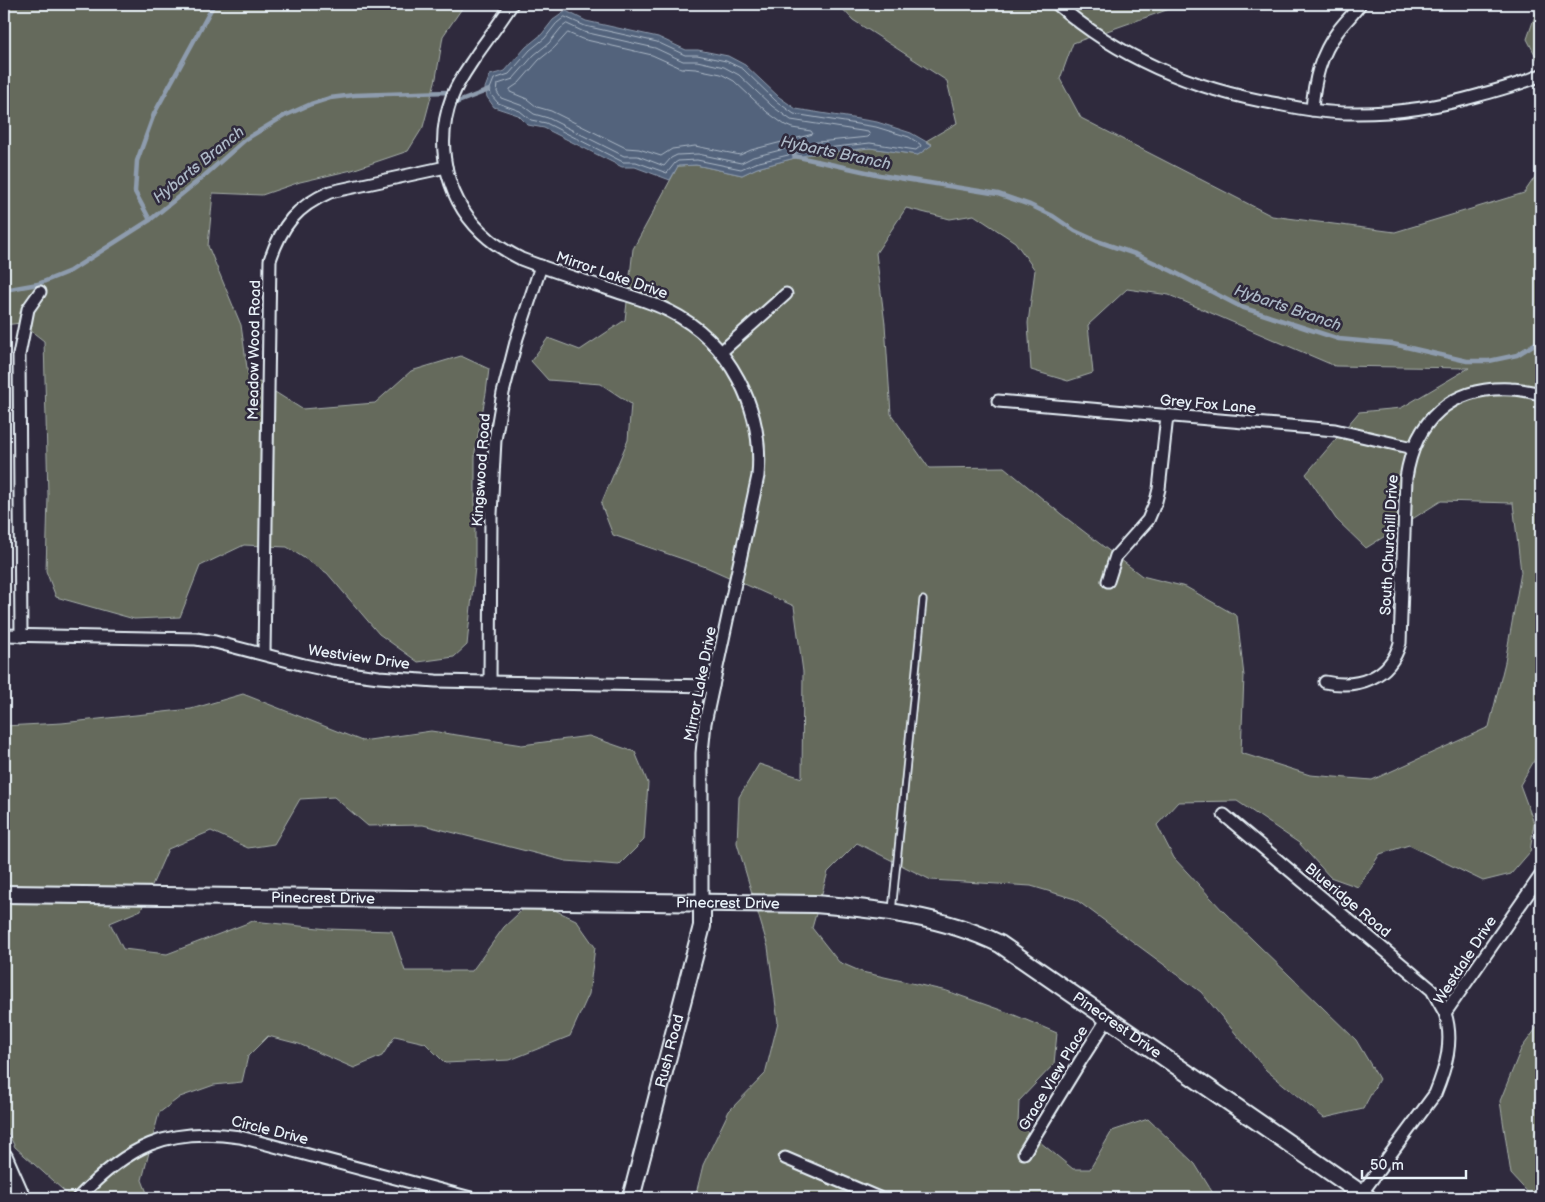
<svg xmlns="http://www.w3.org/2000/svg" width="1545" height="1202" viewBox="0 0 1545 1202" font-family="'Balsamiq Sans',sans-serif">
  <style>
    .green { fill: #656a5c; stroke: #a6aeaa; fill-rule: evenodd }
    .water { fill: #52637c; stroke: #8e9cae }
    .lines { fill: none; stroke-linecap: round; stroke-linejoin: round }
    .shore { stroke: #acb8c6; stroke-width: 1 }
    .stream { stroke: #8e9cae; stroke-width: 4.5 }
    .lane-casing { stroke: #e8f1f8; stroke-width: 9 }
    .street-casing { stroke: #e8f1f8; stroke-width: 15 }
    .secondary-casing { stroke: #e8f1f8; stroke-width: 20 }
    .lane { stroke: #2f2a3d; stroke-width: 5.5 }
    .street { stroke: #2f2a3d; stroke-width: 11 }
    .secondary { stroke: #2f2a3d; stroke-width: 16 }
    .labels { text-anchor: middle; stroke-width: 5; stroke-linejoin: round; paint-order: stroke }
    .street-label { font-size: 15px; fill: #e8f1f8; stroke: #2f2a3d }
    .water-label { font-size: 16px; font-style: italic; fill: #acb8c6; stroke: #2f2a3d }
  </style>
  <rect width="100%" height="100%" fill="#2f2a3d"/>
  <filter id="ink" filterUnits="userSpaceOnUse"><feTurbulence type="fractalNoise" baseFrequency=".02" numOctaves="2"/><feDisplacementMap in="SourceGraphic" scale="10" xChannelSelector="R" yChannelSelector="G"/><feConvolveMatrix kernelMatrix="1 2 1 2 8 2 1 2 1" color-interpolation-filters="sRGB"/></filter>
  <g filter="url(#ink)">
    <g class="green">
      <path d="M4,4H465L443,36L436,78L423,127L408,151L352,170L300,182L262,195L213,193L208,246L241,325L248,375L302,409L375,403L411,371L461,356L489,369L486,393L475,452V567L467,645L454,657L418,662L379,634L327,573L287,547L244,545L200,566L180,617L134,619L56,597L46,571L48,496L44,341L21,323L4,325Z"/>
      <path d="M838,4H1231L1224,7L1178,6L1073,43L1060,79L1081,118L1272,216L1395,232L1524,193L1541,168V749L1520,785L1534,823L1530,852L1511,874L1483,881L1409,845L1380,854L1358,887L1330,877L1299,843L1237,801L1178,802L1157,825L1174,858L1224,912L1356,1040L1379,1079L1363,1109L1324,1118L1266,1070L1201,992L1075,899L1031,886L931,880L857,843L828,872L812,928L839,962L862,972L947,991L1012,1014L1057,1033L1054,1064L1019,1101L1018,1124L1073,1169H1090L1112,1131L1148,1119L1195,1164L1216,1198H695L703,1165L729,1111L765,1074L778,1022L768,947L737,843L739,797L759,764L802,778L803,672L794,606L706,567L613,535L601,504L628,440L631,404L601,384L548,380L531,361L548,338L580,350L625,320L633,249L678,166L696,165L742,175L757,168L810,154L870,148L918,155L932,144L926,141L957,123L947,81L853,20ZM906,208L950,219L974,215L1015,242L1035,270L1028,323L1031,370L1068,381L1093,373L1088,325L1127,289L1169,295L1335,366L1469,368L1401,408L1359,412L1306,474L1336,519L1366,548L1441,501L1513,503L1521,572L1505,662L1489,727L1372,780L1310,775L1241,753L1244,676L1237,616L1186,587L1142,576L1061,514L1004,467L929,468L891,414L885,324L876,253Z"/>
      <path d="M1539,4H1541V66L1527,39Z"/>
      <path d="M243,694L362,741L431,731L522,745L589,736L635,752L648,783L644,840L619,865L566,861L423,825L368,826L334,797L300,799L274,844L248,848L211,831L168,849L141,910L110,923L123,949L167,954L253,921L328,929L392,931L405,971H472L504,927L533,900L576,920L595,947L589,994L570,1036L510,1060L445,1063L425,1043L395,1036L382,1056L354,1068L299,1044L268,1036L248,1056L242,1082L214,1085L180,1097L159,1113L142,1180L149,1198H72L15,1147L4,1125V726L62,723L191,709Z"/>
      <path d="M1541,1022V1198H1533L1511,1174L1500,1101L1521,1049Z"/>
    </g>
    <path class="water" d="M566,11L586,21L658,37L686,50H698L728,56L745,65L779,97L796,109L877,122L911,133L932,145L918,155L870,148L810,154L757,168L742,175L696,165L678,166L670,180L635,167H622L544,128L528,125L518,115L494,107L487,97L485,88L490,75L505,71L526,47L542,34L553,20Z"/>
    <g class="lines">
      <g class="shore">
        <path d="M565,17L585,26L657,42L685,55H697L726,61L743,69L776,101L794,114L876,127L909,137L920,144L921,146L916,150L870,143L809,150L755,163L741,169L697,160L678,161L675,163L667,173L636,162H623L546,123L531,120L520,111L498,103L491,95L490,89L494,79L509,74L530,50L545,38L556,24Z"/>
        <path d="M567,24L584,32L655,48L683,61H697L724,67L739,75L772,106L791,120L868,132L870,135L868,137L808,143L753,157L741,163L698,154L677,155L671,158L664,166L638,156H624L548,118L534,114L523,106L501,98L497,92L498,84L513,79L534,55L549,43L561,28Z"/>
        <path d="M568,33L582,39L652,55L681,68L696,69L721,74L734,81L767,112L785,125L792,128L811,131L813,134L751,150L740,155L695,146L672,149L661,156L639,149L626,148L551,111L537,107L527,99L510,92V89L519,83L539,60L554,48Z"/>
      </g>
      <g class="stream">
        <path d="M794,156L880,175L998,194L1030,205L1053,216L1075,231L1097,241L1138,255L1172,271L1241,307L1339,339L1393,344L1467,361H1489L1517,355L1541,340"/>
        <path d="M150,220L135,192L137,161L154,114L214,4"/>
        <path d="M4,290L38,284L70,271L150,220L204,176L246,139L284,116L311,104L330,98L354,95L448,92L458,102L489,90"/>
      </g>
      <defs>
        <path id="lane" d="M892,911L923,600"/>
        <g id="street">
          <path d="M512,4C501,21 489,37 477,54C468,68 458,81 452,97C433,147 447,204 489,239C498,247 510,253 521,259C552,271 584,281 615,291C633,297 652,302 669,311C730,341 764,409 758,476L705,723L702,753V902"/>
          <path d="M1057,4C1120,59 1196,90 1278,104C1302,109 1325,113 1349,113C1393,114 1438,107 1480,95C1501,89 1522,84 1541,75"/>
          <path d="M1312,110C1314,81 1320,55 1338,31C1345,21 1354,14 1360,4"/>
          <path d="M721,352L786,294"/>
          <path d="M998,401L1335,430L1413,448"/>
          <path d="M1108,581L1116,556L1148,520L1156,501L1159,489L1167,416"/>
          <path d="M4,635L196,639L215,642L304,665L332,671L379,677L436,681L713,686"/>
          <path d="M21,636L19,355L28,309L40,292"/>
          <path d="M264,654L270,260C282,225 296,207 330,192L446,167"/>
          <path d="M490,682L491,514L495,440L503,393L517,338L541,266"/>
          <path d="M1325,682C1358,689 1390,678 1400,643L1406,478C1415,420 1451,386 1511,389C1521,389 1531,392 1541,394"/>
          <path d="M1224,815L1432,990L1445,1013"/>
          <path d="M1024,1153L1081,1060L1108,1018"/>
          <path d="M785,1158L879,1198"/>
          <path d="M1361,1194L1435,1094C1446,1067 1454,1041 1445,1013L1541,875"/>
          <path d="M78,1198C127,1147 167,1126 240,1137L471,1198"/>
        </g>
        <g id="secondary">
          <path id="s1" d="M4,894L815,904C877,909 943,916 1000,944L1368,1198"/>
          <path d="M4,1157L22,1198"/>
          <path id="s2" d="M631,1198L702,926V902"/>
        </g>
      </defs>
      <use href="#lane" class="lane-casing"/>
      <use href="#street" class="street-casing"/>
      <use href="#secondary" class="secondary-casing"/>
      <use href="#lane" class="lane"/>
      <use href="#street" class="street"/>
      <use href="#secondary" class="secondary"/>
    </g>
  </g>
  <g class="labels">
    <g class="street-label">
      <text transform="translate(612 275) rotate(19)" y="5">Mirror Lake Drive</text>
      <text transform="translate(254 350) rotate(-89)" y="5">Meadow Wood Road</text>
      <text transform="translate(1208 404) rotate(5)" y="5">Grey Fox Lane</text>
      <text transform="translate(481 470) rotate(-86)" y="5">Kingswood Road</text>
      <text transform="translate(1389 545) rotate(-87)" y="5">South Churchill Drive</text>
      <text transform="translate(359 657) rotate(8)" y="5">Westview Drive</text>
      <text transform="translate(700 684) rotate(-79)" y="5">Mirror Lake Drive</text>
      <text dy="5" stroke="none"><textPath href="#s1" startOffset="319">Pinecrest Drive</textPath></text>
      <text transform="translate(1348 900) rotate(40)" y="5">Blueridge Road</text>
      <text dy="5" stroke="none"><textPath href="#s1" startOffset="724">Pinecrest Drive</textPath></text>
      <text transform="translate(1465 960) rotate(-57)" y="5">Westdale Drive</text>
      <text dy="5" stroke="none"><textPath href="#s1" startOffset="1144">Pinecrest Drive</textPath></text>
      <text dy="5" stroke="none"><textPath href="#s2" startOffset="152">Rush Road</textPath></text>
      <text transform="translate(1053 1078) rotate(-59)" y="5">Grace View Place</text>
      <text transform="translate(270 1130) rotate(14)" y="5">Circle Drive</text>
    </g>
    <g class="water-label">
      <text transform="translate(836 152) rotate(12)" y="6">Hybarts Branch</text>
      <text transform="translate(198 164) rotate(-39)" y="6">Hybarts Branch</text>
      <text transform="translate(1288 307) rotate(19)" y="6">Hybarts Branch</text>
    </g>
  </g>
  <rect width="1545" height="1202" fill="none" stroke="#2f2a3d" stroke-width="20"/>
  <rect x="10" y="10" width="1525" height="1182" fill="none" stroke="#e8f1f8" stroke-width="2" filter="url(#ink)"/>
  <path d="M1362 1170v8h104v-8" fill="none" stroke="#e8f1f8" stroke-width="2.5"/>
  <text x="1370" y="1170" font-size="15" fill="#e8f1f8" stroke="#2f2a3d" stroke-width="4" paint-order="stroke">50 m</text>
</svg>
